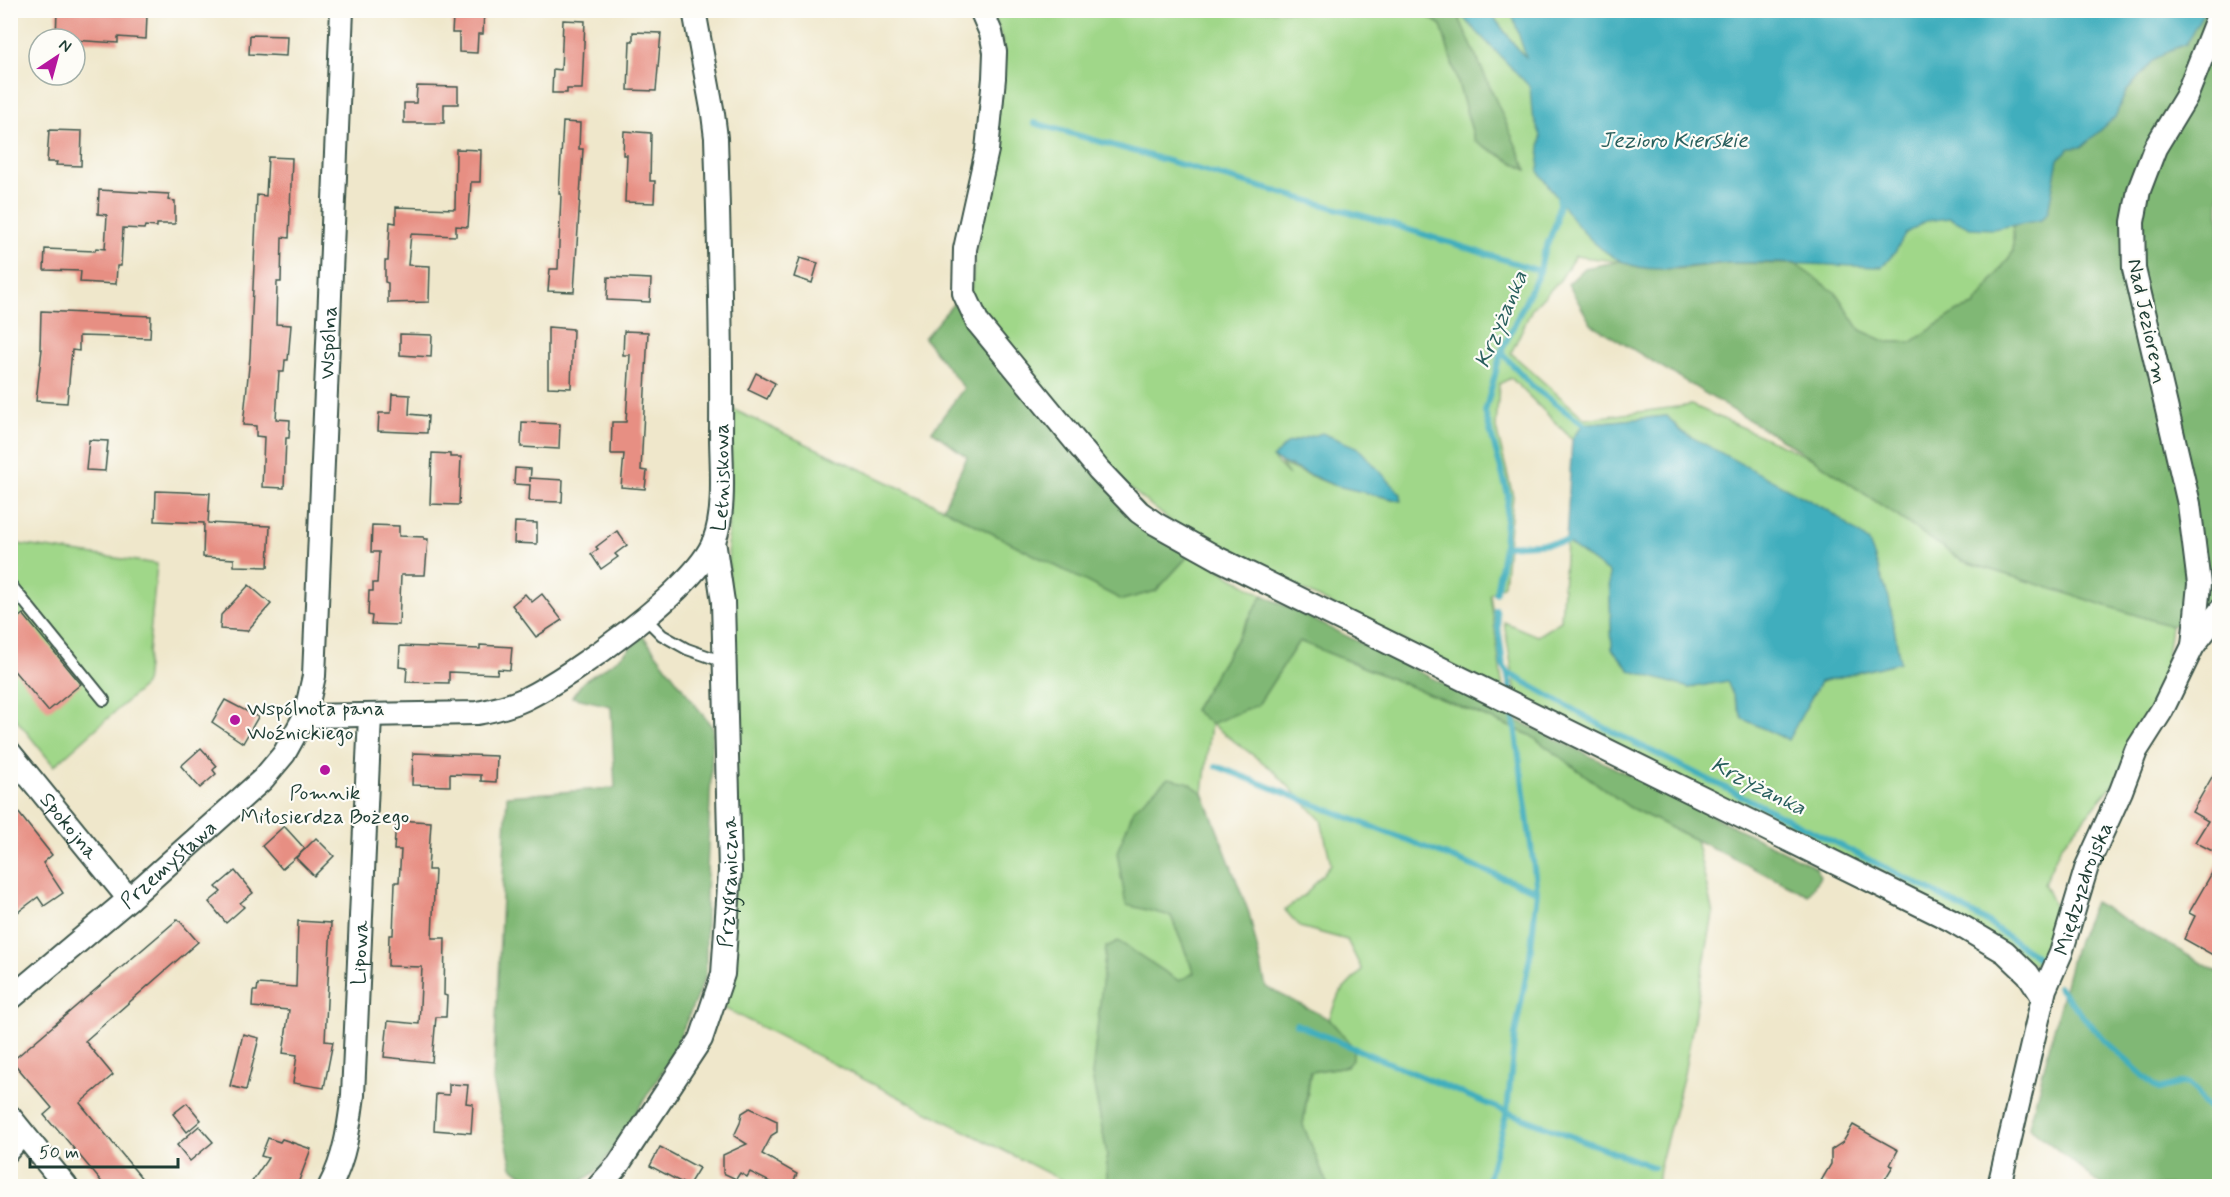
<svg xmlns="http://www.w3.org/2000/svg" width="2230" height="1197" viewBox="0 0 2230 1197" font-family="Mynerve,sans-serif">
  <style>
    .green { fill: #a0d789; stroke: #608a5e; stroke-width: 1.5; fill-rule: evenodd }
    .forest { fill: #80b875; stroke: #507a54; stroke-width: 1.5 }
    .water { fill: #40aebd; stroke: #307678; stroke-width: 1.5 }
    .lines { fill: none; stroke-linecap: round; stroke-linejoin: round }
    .stream { stroke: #40aebd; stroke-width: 6 }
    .building { fill: #e78f83 }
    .lane-casing { stroke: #3e564b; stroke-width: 14 }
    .street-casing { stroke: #3e564b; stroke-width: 26 }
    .lane { stroke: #fff; stroke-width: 10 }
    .street { stroke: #fff; stroke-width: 22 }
    .poi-dot { fill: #b5179e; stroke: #fdfcf7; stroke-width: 2 }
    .labels { text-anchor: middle; stroke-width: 4.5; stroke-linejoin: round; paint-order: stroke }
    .street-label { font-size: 21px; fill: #1f3d34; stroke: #fdfcf7 }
    .poi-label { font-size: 21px; fill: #1f3d34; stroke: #fdfcf7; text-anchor: start }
    .water-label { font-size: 22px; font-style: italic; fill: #295f5d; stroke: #fdfcf7 }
  </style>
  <rect width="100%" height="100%" fill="#fdfcf7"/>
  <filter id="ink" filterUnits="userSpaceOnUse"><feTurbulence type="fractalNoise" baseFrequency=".0167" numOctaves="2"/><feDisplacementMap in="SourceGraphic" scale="12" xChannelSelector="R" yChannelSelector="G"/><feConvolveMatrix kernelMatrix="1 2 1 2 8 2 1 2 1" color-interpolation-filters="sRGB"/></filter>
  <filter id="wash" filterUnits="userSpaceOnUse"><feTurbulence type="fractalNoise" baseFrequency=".008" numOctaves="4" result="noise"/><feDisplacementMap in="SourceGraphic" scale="24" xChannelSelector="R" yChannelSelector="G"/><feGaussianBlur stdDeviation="1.35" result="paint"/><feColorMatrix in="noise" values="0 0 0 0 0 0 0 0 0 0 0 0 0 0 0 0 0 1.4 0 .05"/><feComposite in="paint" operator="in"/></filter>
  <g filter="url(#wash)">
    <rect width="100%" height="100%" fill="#efe7cb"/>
    <g class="green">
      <path d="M993,11H1419L1441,25L1475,141L1526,170L1456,11L1527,58L1520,52L1489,11H2204L2013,252L1974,306L1958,311L1912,342H1887L1860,330L1836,293L1678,269L1575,256L1560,280L1532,309L1511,353L1585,419L1692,405L1815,460L1963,561L2171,626L2162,697L2121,775L2061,846L2044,883L2058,914L2055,945L2045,965L2033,964L1517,699L1504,622L1537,636L1561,621L1566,542L1609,573L1612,649L1689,688L1727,681L1743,719L1788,739L1820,682L1900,662L1667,416L1583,424L1572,439L1511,378L1499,384L1496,428L1513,496L1504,585L1490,594L1503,691L1178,527L1117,478L985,321L970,294L1005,51ZM1272,458L1401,501L1333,485L1281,464L1289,475Z"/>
      <path d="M732,409L943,508L1122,600L1156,591L1191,553L1263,595L1194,710L1258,705L1299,641L1530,735L1629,807L1696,840L1713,914L1684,1074L1659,1169L1657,1186H1328L1303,1125L1311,1072L1347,1066L1353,1047L1329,1019L1339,994L1362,970L1347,940L1300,927L1285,910L1306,894L1331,864L1321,820L1273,770L1211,724L1203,793L1187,782L1171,916L1194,973L1179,981L1118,942L1092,1075L1107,1154V1186H1073L722,1007L735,860L728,537Z"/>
      <path d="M11,543L157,564L145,685L54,766L11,713Z"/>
    </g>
    <g class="forest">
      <path d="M1419,11H1456L1527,170L1475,141L1441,25Z"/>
      <path d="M2204,11H2219V604L2216,611L2171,626L1963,561L1815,460L1591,324L1568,284L1585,268L1621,261L1636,267L1678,269L1728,263L1795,264L1836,293L1860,330L1887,342H1912L1958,311L1974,306L2013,252V224L2041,220L2048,212L2058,159L2070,148L2082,147L2115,117L2126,92L2152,62L2170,50L2186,44Z"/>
      <path d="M954,303L1044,411L1191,553L1156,591L1122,600L943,508L967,457L932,431L964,388L924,338Z"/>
      <path d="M1263,595L1816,867L1820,877L1808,895L1629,807L1530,735L1299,641L1258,705L1211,724L1194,710Z"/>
      <path d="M643,636L713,728L706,896V975L670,1060L599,1170L573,1186H537L512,1167L493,1081L507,796L615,788L611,706L572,697L583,682L618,659Z"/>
      <path d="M1168,778L1187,782L1203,793L1249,913L1266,987L1329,1019L1353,1047V1059L1347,1066L1310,1072L1303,1125L1328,1186H1107V1154L1092,1075L1106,947L1118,941L1179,981L1194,973L1171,916L1126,905L1117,852L1134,809Z"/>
      <path d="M2094,902L2219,973V1186H2103L2029,1127L2074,950Z"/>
    </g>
    <g class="water">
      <path d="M1457,11H1489L1520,52L1526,57L1511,11H2204L2186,44L2170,50L2152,62L2126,92L2115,117L2082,147L2070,148L2058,159L2048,212L2041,220L1993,229L1970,228L1950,218L1926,221L1906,233L1896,251L1882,267C1831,266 1780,261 1730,263C1696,264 1653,277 1621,261C1583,243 1562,203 1538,171L1541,136L1532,113L1530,87Z"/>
      <path d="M1667,416L1680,431L1831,512L1869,542L1889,598L1900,662L1820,682L1788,740L1743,719L1727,681L1689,688L1631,671L1612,649L1609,573L1566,542L1572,439L1583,424Z"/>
      <path d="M1322,433L1358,448L1401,494V501L1333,485L1272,458L1288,443Z"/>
    </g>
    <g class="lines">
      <g class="stream">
        <path d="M1034,123L1381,221L1540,271"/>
        <path d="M1501,352L1532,386L1583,424"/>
        <path d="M1504,546L1566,542"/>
        <path d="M1496,593L1504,546L1508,495L1485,412L1501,352L1540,271L1543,255L1556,223L1560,195"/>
        <path d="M1496,610L1503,665L1507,672L1611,731L1926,888L1984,920L2041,960L2046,967"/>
        <path d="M1507,672L1511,691"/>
        <path d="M1216,766L1537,891"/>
        <path d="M2058,987L2103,1039L2151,1083L2159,1089L2181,1083L2189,1084L2198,1093L2202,1102L2220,1119"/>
        <path d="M1296,1024L1507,1112L1653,1167"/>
        <path d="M1486,1186L1507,1112L1515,1034L1530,956L1537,891L1513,711"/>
      </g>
    </g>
    <g id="blocks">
      <g class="building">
        <path d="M57,10L147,14L146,39L118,37V43L56,39Z"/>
        <path d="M455,10H484L483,34H478L477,53L459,52V33H452L453,17H455Z"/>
        <path d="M563,20L585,21L582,89H567V93H552L553,69L561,70Z"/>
        <path d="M633,32L661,33L656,91L628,90L630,41H633Z"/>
        <path d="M250,35L287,36L286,56L249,54Z"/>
        <path d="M417,86L458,87V104H444V123H404V103H416Z"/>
        <path d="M563,122L580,123L579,149H583L574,292L548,291L550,269H558L561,194H559Z"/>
        <path d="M49,130L82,131L81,166L56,165L57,162H47Z"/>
        <path d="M624,131L651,133L650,181H655L654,203L625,202L627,155H623Z"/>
        <path d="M456,149L481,150L480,182H471L468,227L456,226V236L411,234L408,265L430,266L429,302L388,303V283L385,282V261H388L390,222L396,223V207L455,209Z"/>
        <path d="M268,157L292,158L289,238L282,237L281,282H277L276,324L291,325L288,360H285L284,372H279L276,419L290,420L289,438H286L284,488L262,487L264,437L256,436V426L243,425L250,357L257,195L266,196Z"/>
        <path d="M99,190L169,194L168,200L175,201V224H157V227L145,226L144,229L123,228L121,266H117L116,284L80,282L81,271L44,270L45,249L95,251L96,248L105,249L107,215L98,214Z"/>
        <path d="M800,258L818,263L812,283L794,277Z"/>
        <path d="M608,277L651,279L650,302L607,300Z"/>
        <path d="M41,311L151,316L150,338L79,336V351L72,350L67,403L36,401L42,349H40Z"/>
        <path d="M548,327L573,329L571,388L548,387Z"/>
        <path d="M624,331L648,332L641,470L647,471L645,489L621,487L624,454H611L612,422H626L630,355H623Z"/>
        <path d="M400,334L432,335L431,357L400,355Z"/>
        <path d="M756,373L775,383L767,399L748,390Z"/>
        <path d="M392,394L410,395L409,414L428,416L427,433L378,431L379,413H391Z"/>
        <path d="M522,422L560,424L559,449L521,447Z"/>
        <path d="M89,440L108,441L105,471L86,470Z"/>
        <path d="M432,453L450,454V457H461L459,505L430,504Z"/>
        <path d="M515,468L531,469L530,482V478L563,480L562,502L529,501L530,485L514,484Z"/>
        <path d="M156,491L210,493L208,523L270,526L268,567L234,566V559L203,557L204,523L155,521Z"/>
        <path d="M515,522L537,523V544L514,543Z"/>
        <path d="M372,525L399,526V536L424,537V539H428L425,575H401L399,625L371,624L372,616L368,615L369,591H373V583H377L379,552H371Z"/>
        <path d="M617,531L627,545L615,554L618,557L601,569L591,554L598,549L596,547Z"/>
        <path d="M249,585L271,604L247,631L220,629L221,615Z"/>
        <path d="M525,594L532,602L542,594L562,620L536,637L512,605Z"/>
        <path d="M23,614L81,684L48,711L10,666V624Z"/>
        <path d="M480,645L512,647L510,670L498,669L497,674L449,672V683L406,682L407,668L399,667L400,646L480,649Z"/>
        <path d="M225,700L258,717L243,743L212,722Z"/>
        <path d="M201,748L217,766L213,770L216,774L200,788L181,766Z"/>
        <path d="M413,753L497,756L496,782L481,781V775L450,774V786L412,785Z"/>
        <path d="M2220,763V855L2195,842L2208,821L2192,812Z"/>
        <path d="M10,802L52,855L43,863L63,893L44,906L38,897L10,918Z"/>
        <path d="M396,820L431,822L428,870H435L432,938H445L444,995L447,996L446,1017H436L432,1062L384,1057L388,1021L419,1024L422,967L388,966L389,935H393L395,882H399L401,850H394Z"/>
        <path d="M284,826L305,849L282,869L262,846Z"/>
        <path d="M316,838L334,856L314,876L296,858Z"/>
        <path d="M2220,859V959L2184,939L2195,916L2189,913Z"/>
        <path d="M235,871L253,893L240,903L244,907L226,923L209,902L221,892L216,887Z"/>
        <path d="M178,919L198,942L85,1041L113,1075L80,1103L148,1186H105L55,1126L54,1127L44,1115L52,1108L12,1061Z"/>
        <path d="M298,921L331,923L325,1041L333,1042L324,1088L293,1083L297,1055L283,1053L289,1010L252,1007L253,991H257L258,984L296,987Z"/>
        <path d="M243,1034L259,1038L246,1090L230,1086Z"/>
        <path d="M449,1084L468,1085L466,1103L473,1104L471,1133L434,1130L436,1094L449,1095Z"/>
        <path d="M187,1103L201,1120L187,1132L173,1114Z"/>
        <path d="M750,1108L777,1121V1132L772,1135L762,1154L797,1174L791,1186H778L750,1172L747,1177L740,1173L736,1179L723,1173V1155L747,1144L734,1136L740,1123L742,1113Z"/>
        <path d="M1853,1125L1898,1150L1890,1165L1893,1166L1881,1186H1830L1821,1181L1831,1164V1150L1843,1142Z"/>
        <path d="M199,1126L213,1142L190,1161L177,1145Z"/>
        <path d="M268,1138L280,1142L282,1139L311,1149L297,1186H249L268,1158L261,1156Z"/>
        <path d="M660,1147L699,1168L688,1186L650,1166Z"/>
      </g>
    </g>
  </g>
  <g filter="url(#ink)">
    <use href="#blocks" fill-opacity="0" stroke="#3e564b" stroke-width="1.5"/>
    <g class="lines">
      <defs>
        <g id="lane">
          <path d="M10,584L104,700"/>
          <path d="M644,617L662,635L687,649L724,662"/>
          <path d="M10,1157L27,1138"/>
        </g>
        <g id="street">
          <path d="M981,10L991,33L995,52L994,78L987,150L965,249L964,293L978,323L1099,470L1139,512L1156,524L1219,559L1951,920L2005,952L2028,974L2043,997"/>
          <path d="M2193,646L2199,584L2189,504L2134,269L2133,222L2139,190L2155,148L2186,97L2220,11"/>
          <path id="s1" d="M305,716L477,713C494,710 510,706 525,699C572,676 696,589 714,541C726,511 721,465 721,433C722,334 719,236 716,138L713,114L694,10"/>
          <path id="s2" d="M10,753L129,899"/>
          <path id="s3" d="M10,999L129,899L263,779L284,754L305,716L314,676L342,10"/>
          <path d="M10,1117L66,1186"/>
          <path id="s4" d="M330,1186C345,1158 349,1127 353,1095L370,716"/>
          <path id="s5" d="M599,1186L618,1165L701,1039L723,974L730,871L723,602L714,541"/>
          <path id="s6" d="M1999,1186L2045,989L2061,953L2087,866L2121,791L2136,751L2162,710L2193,646L2220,611"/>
        </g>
      </defs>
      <use href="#lane" class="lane-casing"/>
      <use href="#street" class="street-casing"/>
      <use href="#lane" class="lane"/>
      <use href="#street" class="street"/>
    </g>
  </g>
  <g class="poi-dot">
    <circle cx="235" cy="720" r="6"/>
    <circle cx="325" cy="770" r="6"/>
  </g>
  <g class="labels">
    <g class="street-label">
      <text transform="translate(2148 321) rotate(78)" y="7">Nad Jeziorem</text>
      <text dy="7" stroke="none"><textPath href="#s3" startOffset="786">Wspólna</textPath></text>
      <text dy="7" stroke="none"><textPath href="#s1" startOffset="536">Letniskowa</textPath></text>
      <text dy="7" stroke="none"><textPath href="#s2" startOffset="94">Spokojna</textPath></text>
      <text dy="7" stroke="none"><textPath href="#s3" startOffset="208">Przemysława</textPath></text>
      <text dy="7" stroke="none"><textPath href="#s5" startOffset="340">Przygraniczna</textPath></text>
      <text dy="7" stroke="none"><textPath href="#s6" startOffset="310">Międzyzdrojska</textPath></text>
      <text dy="7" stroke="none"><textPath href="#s4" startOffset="237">Lipowa</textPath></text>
    </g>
    <g class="poi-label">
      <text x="247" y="715">Wspólnota pana<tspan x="247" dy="24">Woźnickiego</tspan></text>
      <text x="325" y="799" text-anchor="middle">Pomnik<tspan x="325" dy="24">Miłosierdza Bożego</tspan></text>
    </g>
    <g class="water-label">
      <text x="1674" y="147">Jezioro Kierskie</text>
      <text transform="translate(1500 319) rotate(-67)" y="8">Krzyżanka</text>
      <text transform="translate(1759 785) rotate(27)" y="8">Krzyżanka</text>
    </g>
  </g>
  <rect width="2230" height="1197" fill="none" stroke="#fdfcf7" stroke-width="36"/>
  <g transform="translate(57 57) rotate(36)"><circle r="28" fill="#fdfcf7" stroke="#a4b0a9" stroke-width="1.5"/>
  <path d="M0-4.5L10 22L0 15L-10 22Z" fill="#b5179e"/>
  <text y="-9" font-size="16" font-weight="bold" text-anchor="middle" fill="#1f3d34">N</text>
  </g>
  <path d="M30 1158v9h148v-9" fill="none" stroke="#1f3d34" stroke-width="3"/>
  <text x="39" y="1158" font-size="18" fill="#1f3d34" stroke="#fdfcf7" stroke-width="4.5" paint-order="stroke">50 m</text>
</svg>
